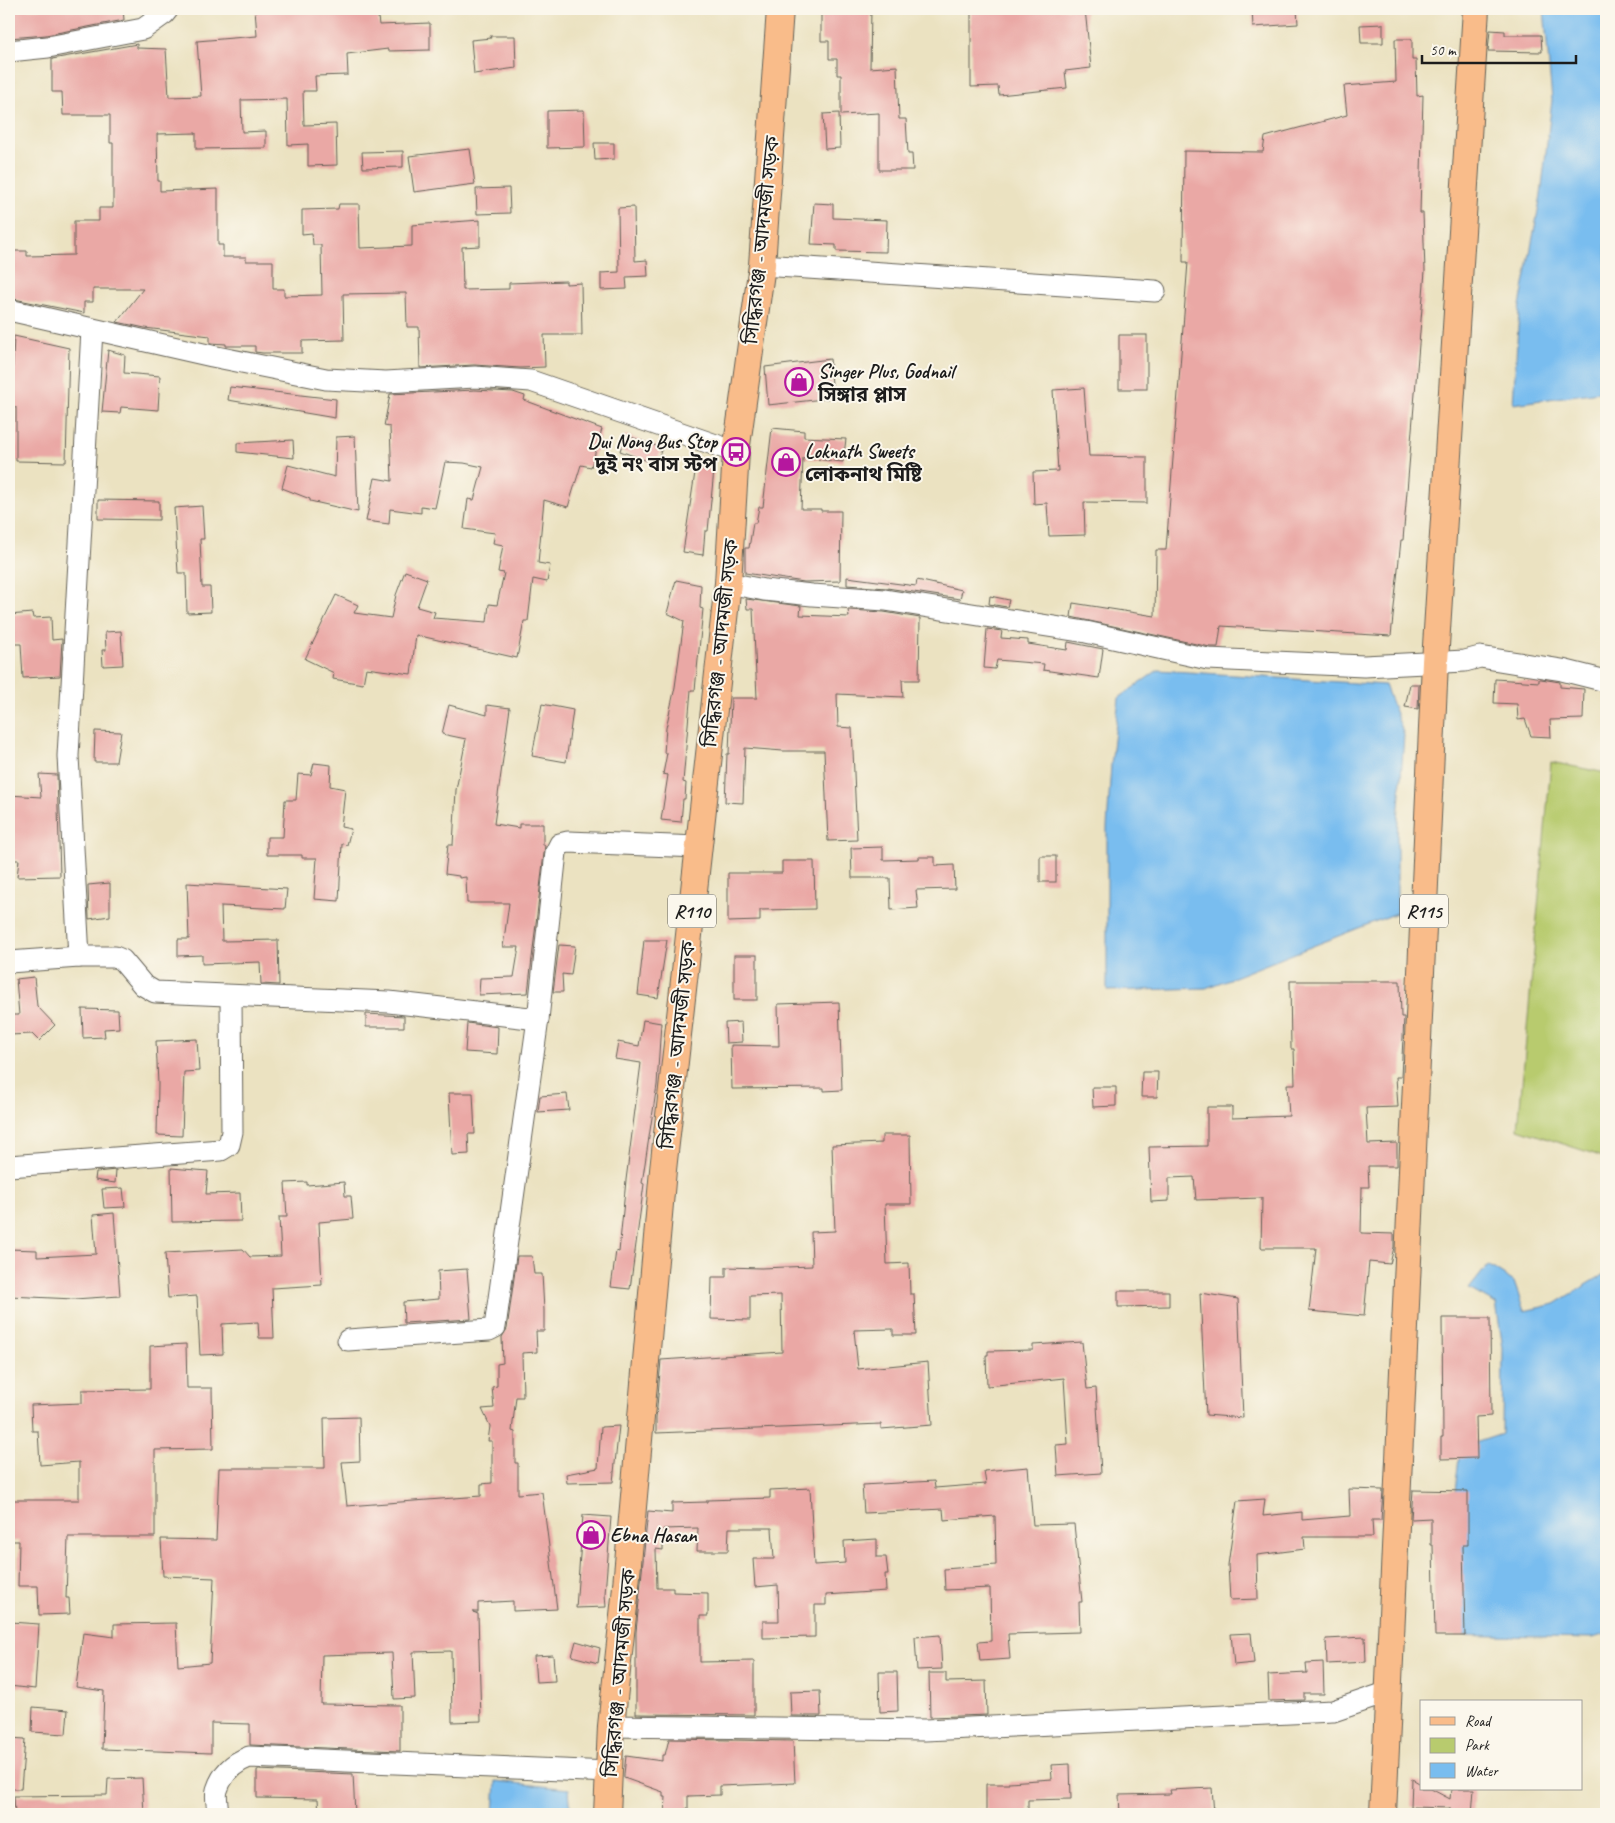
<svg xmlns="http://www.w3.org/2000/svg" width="1615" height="1823" viewBox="0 0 1615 1823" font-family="Caveat,'Noto Sans Bengali',sans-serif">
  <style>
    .green { fill: #b8cb6e; stroke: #6a7445 }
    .water { fill: #79bdef; stroke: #4a6c86 }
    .building { fill: #eaa8a5 }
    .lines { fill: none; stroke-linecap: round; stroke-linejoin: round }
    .minor-casing { stroke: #646156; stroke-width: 23 }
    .major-casing { stroke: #646156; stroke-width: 28 }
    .minor { stroke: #fff; stroke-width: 21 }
    .major { stroke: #f9bc8a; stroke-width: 26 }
    .labels { text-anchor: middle; stroke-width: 4; stroke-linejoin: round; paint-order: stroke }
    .shield { fill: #fbf7ec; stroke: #5f5e5a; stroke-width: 1 }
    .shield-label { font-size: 19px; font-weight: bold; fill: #1c1c1c }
    .street-label { font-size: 20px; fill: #1c1c1c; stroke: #fbf7ec }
    .poi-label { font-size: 20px; font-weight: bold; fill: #1c1c1c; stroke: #fbf7ec; text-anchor: start }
  </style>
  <rect width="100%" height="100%" fill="#fbf7ec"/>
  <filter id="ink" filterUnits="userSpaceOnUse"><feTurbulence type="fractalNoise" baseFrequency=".02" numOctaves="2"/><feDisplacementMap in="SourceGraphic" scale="10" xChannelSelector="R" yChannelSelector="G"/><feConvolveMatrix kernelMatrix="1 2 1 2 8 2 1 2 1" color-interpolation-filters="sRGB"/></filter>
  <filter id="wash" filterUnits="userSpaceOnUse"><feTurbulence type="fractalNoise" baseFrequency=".0096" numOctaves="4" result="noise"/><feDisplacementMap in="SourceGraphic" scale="20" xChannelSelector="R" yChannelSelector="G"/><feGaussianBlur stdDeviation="1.12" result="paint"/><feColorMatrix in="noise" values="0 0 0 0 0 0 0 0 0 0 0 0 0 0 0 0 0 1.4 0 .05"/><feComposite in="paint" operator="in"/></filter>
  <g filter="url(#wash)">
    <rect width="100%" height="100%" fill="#ebe2c1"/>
    <path class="green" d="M1551,762L1606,773V1158L1518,1129Z"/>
    <g class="water">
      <path d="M1544,9H1606V391L1513,404L1519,311L1541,195L1552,100Z"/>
      <path d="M1158,670L1385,685L1404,735L1397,836V913L1206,988L1107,991V828L1111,765L1119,698Z"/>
      <path d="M1488,1265L1514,1282L1524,1311L1555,1304L1606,1273V1634L1593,1638L1447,1635L1448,1554L1460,1448L1502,1434L1503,1348L1496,1304L1469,1289Z"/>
      <path d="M496,1781L569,1789L571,1814H494Z"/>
    </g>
    <g id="blocks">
      <g class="building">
        <path d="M9,9H123L124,20L46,35L9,38Z"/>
        <path d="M255,9H377L379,25L430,23V50L388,51V49L347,54L348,75L315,76L316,91H303L304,125L336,124L337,165L308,166V144L288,145L287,99L241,100L242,132L266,131V148L196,149V133L157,134L158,181H160V191L218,189V245H223V257H246V261H273V289H284V296L322,295L321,245H313L312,233L302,234V210L338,209L339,204H359L360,248L412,246V225L480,220V246L462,247L463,290L509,289V283L566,281V284L581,283L582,335H544L545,367L520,368L474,365L420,368L419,327H407L406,293L343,294L344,340L302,341V353H263L255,352V346H226V344L210,343V336L145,328L117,322L143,289H93V302H84V313L9,298V251H27V256L74,255V221H99V208H113V143H110V115H63L62,92H52V59L137,44V48L166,49L169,97L201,96L197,41L257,36Z"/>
        <path d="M824,9H871L870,68L897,66L899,119H906L908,154H912L913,170H879V113L841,115V75H837V59H829V41H821V12H824Z"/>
        <path d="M971,9H1085L1091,68L1065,71L1067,88L999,95L998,86L971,87Z"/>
        <path d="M1252,9H1297L1298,24L1253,27Z"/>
        <path d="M1383,24V43H1361L1360,25Z"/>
        <path d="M1490,30L1505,31V35H1541L1542,52L1488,51Z"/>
        <path d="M490,36H515L516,68L474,74L471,40L491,38Z"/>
        <path d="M1395,39H1412V60H1416L1417,96L1423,95L1420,213H1423L1425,271L1403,540H1401L1391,636L1221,626L1218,647H1210L1071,617L1073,603L1155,616L1156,550H1166L1188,262H1183L1184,151L1263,152L1265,137L1347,115L1344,86L1396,82Z"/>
        <path d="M584,110L585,147L547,148V111Z"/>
        <path d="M839,113L840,148L825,149L823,114Z"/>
        <path d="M594,143H614V159L595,160Z"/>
        <path d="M470,149L475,184L414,192L409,156Z"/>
        <path d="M403,151V167L363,168L362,152Z"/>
        <path d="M509,188L510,213L477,214L476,189Z"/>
        <path d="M814,203L833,204V218L887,220L886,252L836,251V245L811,244Z"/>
        <path d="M634,207L635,261L647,260L648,276L626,277L627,289L601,290V273L619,272L618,208Z"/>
        <rect x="1119" y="335" width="28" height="54"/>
        <path d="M14,336L69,348L66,462L16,461V407H11Z"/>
        <path d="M108,350L125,355L124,373L160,376L158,410L121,407L120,413L102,412Z"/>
        <path d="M830,359L833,398L768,405L765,367Z"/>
        <path d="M230,387L336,399L335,418L228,400Z"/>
        <path d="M1084,388L1089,456L1147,457V503L1084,502L1085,535L1049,536L1047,503L1034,504L1033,472L1058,471L1053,390Z"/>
        <path d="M475,390L513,392L525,396L524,400L602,429L591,467L581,465L568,507L544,500L538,563L550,565L547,582L533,579L528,621H524L517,658L416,635L411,674L366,668L363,684L333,679L334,673L305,659L336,595L358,605L354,613L391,618L396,595L405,571L427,579L417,607L435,612L433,618L487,622L489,604L497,605L504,573L498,572L503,545L493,543L495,533L464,529L468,499L474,500L483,467L464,463L445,462L435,508L421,506V513L390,509L389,524L366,521L375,478L392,481L390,427L384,426L390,394Z"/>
        <path d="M772,428L804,431V437L846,439L843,462L803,458L801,509H821V511H841L840,581L804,582L745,573V548H749L753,523H756L759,507H763Z"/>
        <path d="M625,435L662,448L656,464L620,451Z"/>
        <path d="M355,436L358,512L310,501V499L282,488L288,465L335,477L336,437Z"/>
        <path d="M293,440L294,458L237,452V443Z"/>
        <path d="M696,466L714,470L708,531H705L703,555L683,552Z"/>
        <path d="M98,500L159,501V520L98,519Z"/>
        <path d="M202,506L204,539H200L202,587H210L211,612L187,613L186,573H178L174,508Z"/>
        <path d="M847,577L916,586L917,580L962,590L960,599L887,588L847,585Z"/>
        <path d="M676,580L701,585L700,608L703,609L695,690H691L683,782L686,783L685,799H683L681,822L661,820L668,775L663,774L667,753H664L666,728L675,687L684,621L667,613Z"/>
        <path d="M990,596L1009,600L1007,607L989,604Z"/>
        <path d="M746,599L801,606L800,615L849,617L848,610L884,612L920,618L919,680H902L903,697L837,694L838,727L852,728L857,840L828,841L824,751H783L745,748L743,803L725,802L727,754H729L731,698H757L753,609H747Z"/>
        <path d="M32,613L33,618L51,617L52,640L62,639L60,676L23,678L21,644H9V615Z"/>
        <path d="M987,629L1002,631L1001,638L1028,640V644L1067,650L1068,642L1103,649L1099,678L1043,670L1044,664L997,660L995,669L984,668Z"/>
        <path d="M121,631L123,665L103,666L102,650H106L105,632Z"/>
        <path d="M1495,679L1539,682V679H1541L1560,682V687L1584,689L1583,719L1550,720L1551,737L1531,736L1525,719L1518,720L1517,704L1494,703Z"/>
        <path d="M1410,684H1419L1418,709L1405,707Z"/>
        <path d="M542,704L573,710L566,762L532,756Z"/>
        <path d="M449,705L487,715V705L510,708L494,824L519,828V824H543V845H545L528,993L479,995L480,978L514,977L519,947H503L509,903H467L466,877L459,878V876L445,874L448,845H453L456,790L466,739L442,734Z"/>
        <path d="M95,731L121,732L116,762H94Z"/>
        <path d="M314,763L331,765L330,786L345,789L341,827L351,829L347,845L342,844L339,901L314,899L317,858H302V855H267V837H283L285,800H296L298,774L311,775Z"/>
        <path d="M39,774L57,775L60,876L17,877L19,860H9V795L41,797Z"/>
        <path d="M883,847V860L919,859V857H935V866L954,865L955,889L916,890L918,908L891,910L890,878H852L851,848Z"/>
        <rect x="1040" y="856" width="16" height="26"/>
        <path d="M782,861H814L815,909L760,910V921L728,922V873H782Z"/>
        <path d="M110,883V916L89,919L88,885Z"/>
        <path d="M187,883L287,889L285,909L221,906L222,941L278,940L279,985L261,984L260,962L202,964V955L178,956V939H189Z"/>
        <path d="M644,940H667L658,998L638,995Z"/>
        <path d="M559,945L575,946L571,975L562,974L563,992H553Z"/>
        <rect x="734" y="955" width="23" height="45"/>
        <path d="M34,977L37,1006L55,1025L39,1041L32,1034L9,1035V1015H19L16,979Z"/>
        <path d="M1290,981H1400L1401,1017H1404L1401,1077H1396L1398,1107L1366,1108L1368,1144L1397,1143V1166H1368L1369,1187H1362L1361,1233L1394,1234V1247L1390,1264L1369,1262L1364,1316L1309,1311L1316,1248H1261L1262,1198L1196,1200L1194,1177L1169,1178V1201L1151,1202L1149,1147L1207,1146V1107H1232V1118L1289,1116L1287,1084H1295L1294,1049H1291Z"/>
        <path d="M839,1002L842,1090L824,1091V1088L732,1089L731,1045L779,1046L778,1004Z"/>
        <path d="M82,1009L118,1010L119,1028L104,1029L105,1037L83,1038Z"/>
        <path d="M366,1014L404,1016V1027H366Z"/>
        <path d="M643,1020L661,1023L657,1085L642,1183L644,1184L630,1289L611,1287L616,1251L619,1252L626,1180L641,1063L615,1059L618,1042L639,1046Z"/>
        <path d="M741,1022L742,1042L726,1043L725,1023Z"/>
        <path d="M467,1023L498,1027L497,1054L465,1052Z"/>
        <path d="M197,1039L199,1071L184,1072L182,1136L157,1135L158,1084L156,1041Z"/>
        <path d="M1142,1072H1158L1157,1097H1141Z"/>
        <path d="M1092,1087H1116V1106L1093,1107Z"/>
        <path d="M449,1093H473L475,1134H468L469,1154L452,1155Z"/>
        <path d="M567,1094L569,1110L538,1112L540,1096Z"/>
        <path d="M882,1135H910L911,1204H885L887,1264L909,1263L910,1294H914L916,1335H893V1329L854,1330L858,1369L928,1362L932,1425L881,1429V1424L656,1433V1419L661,1360L782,1352L781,1295L750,1296V1320L711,1319L712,1277H726V1267L761,1268L812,1266L811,1232L835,1231L832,1145L882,1143Z"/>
        <path d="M171,1168L208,1171L206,1194L240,1193L241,1221L172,1222Z"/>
        <path d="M116,1170L115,1183L95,1180L96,1172Z"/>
        <path d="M307,1182V1185L344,1182L345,1196H351L353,1219L319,1222L322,1285L272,1288L274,1338H259L258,1322L222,1324L223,1354L200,1355L197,1296L168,1298L165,1253L243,1249L250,1257L281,1256L279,1217H287L285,1183Z"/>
        <path d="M123,1188L125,1207L104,1208L102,1189Z"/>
        <path d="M114,1213L120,1296L74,1299L9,1296V1249L37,1250V1257L96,1254L93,1215Z"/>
        <path d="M517,1256H532L534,1274H542L544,1310V1331H536L537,1352L522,1353L523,1397H516L512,1431L515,1432V1463H518V1494L542,1492L557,1609L513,1611V1601L478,1603V1612H473L478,1614L481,1721L452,1722L451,1651L413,1652L415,1698L394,1699L392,1653L322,1655L321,1704L400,1705V1751L250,1745V1724L211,1723V1753L102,1749L104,1691L76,1687L83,1633L114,1637V1624L176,1623L178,1666L210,1663L214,1578L163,1576L161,1539L216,1540L219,1468H325L324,1418L359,1417L360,1461L342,1462L347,1506L481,1496V1484L492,1483V1441H488L490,1426L482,1409L494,1408L492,1387L497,1386V1364L503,1363L502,1337L507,1329Z"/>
        <path d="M467,1269L471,1319L404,1323L403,1302L439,1299L438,1271Z"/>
        <path d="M1118,1291H1169V1306L1118,1307Z"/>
        <path d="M1200,1293L1238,1299L1243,1418L1206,1415Z"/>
        <path d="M1442,1318H1490L1491,1416L1476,1417L1477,1458L1441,1459V1437H1443Z"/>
        <path d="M1082,1342L1087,1389L1096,1388L1101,1473L1058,1476L1056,1445L1068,1444L1064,1378L987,1386L986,1355H988V1351L1033,1350V1345Z"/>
        <path d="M186,1344L187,1388H212L213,1449L155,1450V1537H68L66,1598H69L70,1614L39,1615L38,1586H18L19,1541H9V1500H79V1462L40,1465L38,1431H32L31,1405L82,1403V1390L150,1389V1346Z"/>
        <path d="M619,1426L613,1482L567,1483L566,1474L598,1468L601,1427Z"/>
        <path d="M1028,1467L1033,1525L1074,1524L1082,1602H1079L1080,1632L1008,1634L1010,1659L980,1661L978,1642L991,1641L990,1588L945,1590L944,1569L996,1565L995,1516L944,1520L943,1509L864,1513L862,1485L934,1481L935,1488L986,1484L984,1471Z"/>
        <path d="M810,1488L814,1565L845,1563L844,1541L877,1539V1557H886L888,1574H885L886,1591L826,1595V1605H815V1637L763,1638V1621H779L778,1585L755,1587L753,1559H774L772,1528H729L728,1551H697L698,1528L663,1529V1550L656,1549L657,1588H673V1592L708,1593V1616H700V1662L754,1661V1715L636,1714V1632L648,1511L672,1513V1503L707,1502V1500L770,1498V1490Z"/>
        <path d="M1349,1489L1383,1490L1381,1520H1372L1373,1537H1304L1305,1549L1257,1555L1258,1599L1230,1600L1228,1565L1237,1501L1265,1499L1263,1516L1302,1512V1520L1350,1516Z"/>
        <path d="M1413,1490L1468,1491V1545H1463L1465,1636H1435L1433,1545H1431V1518L1411,1519Z"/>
        <path d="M583,1515L611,1517L605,1594L606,1607L576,1608Z"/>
        <path d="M10,1622L39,1624L35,1689L9,1686Z"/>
        <path d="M1251,1633L1254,1663L1234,1665L1231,1634Z"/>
        <path d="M940,1635L942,1669L917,1670L915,1637Z"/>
        <path d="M1365,1637L1366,1662L1327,1664L1326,1639Z"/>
        <path d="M576,1641L600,1648L598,1663L572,1656Z"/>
        <path d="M553,1655L555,1681L536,1682L534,1656Z"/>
        <path d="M1323,1662L1324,1694H1304V1700L1269,1701L1268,1675L1307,1673L1306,1663Z"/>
        <path d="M879,1672H897L898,1711L880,1712Z"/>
        <path d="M929,1673H946V1682L986,1681L987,1715L930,1717Z"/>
        <path d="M820,1691L821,1716H791L790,1692Z"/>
        <path d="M33,1707L68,1710L66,1734L32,1732Z"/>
        <path d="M9,1738L25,1739L21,1789H9Z"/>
        <path d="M669,1739L793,1741L795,1783L720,1786V1795L688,1796V1809H685V1814H665L666,1797H663V1792L624,1778V1774L626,1756L662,1761V1755H665Z"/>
        <path d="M1070,1764L1071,1799L1028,1800V1814H986V1784H1009V1782L1052,1779L1051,1765Z"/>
        <path d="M257,1770L353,1774L355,1814H319L318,1799L257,1798Z"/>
        <path d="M142,1778L144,1814H15L14,1796L107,1795L108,1779Z"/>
        <path d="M1412,1779L1421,1784V1789H1431L1450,1799L1451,1789H1474L1472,1814H1450V1808L1411,1807Z"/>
        <path d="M1212,1788L1214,1814H1120L1119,1795L1171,1794L1170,1790Z"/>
      </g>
    </g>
  </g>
  <g filter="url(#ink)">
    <use href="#blocks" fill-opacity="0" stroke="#646156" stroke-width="1"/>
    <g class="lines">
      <defs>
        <g id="minor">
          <path d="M9,51L48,47L143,29L164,14L168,9"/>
          <path d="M762,265L1155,291"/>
          <path d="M9,310L212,356L326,379L386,382L475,377L531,381L736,452"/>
          <path d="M728,583L764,590L812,595L885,600L991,617L1086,632L1208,659L1364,666L1465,661L1480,657L1562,670L1606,681"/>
          <path d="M79,957L68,756L92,330"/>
          <path d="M9,962L79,957H115L122,960L143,985L155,992L389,1002L538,1019"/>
          <path d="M9,1166L221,1150L229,1145L232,1132L231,997"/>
          <path d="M348,1340L489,1330L495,1327L538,1019L556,852L560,844L568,842L699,847"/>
          <path d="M611,1726L925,1730L1333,1711L1389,1692"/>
          <path d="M218,1814C218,1807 215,1797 217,1790C222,1774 233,1763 249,1757L610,1772"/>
        </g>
        <g id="major">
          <path d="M607,1814L611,1726L625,1597L663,1170L728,583L736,452L762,265L780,9"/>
          <path d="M1383,1814L1435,662L1476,9"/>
        </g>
      </defs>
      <use href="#minor" class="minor-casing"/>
      <use href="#major" class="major-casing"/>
      <use href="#minor" class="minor"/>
      <use href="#major" class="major"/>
    </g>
  </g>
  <defs>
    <symbol id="shop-ring" viewBox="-11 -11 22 22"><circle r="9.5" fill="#fbf7ec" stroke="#b5179e" stroke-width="1.5"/><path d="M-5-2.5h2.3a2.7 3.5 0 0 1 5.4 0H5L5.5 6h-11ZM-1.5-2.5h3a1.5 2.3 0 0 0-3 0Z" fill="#b5179e"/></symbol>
    <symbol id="bus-ring" viewBox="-11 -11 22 22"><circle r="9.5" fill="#fbf7ec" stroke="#b5179e" stroke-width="1.5"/><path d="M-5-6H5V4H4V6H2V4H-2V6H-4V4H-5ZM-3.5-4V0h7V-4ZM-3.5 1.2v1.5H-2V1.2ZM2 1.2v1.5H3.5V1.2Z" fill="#b5179e"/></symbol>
  </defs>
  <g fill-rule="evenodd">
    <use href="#shop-ring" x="783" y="366" width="32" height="32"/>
    <use href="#bus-ring" x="720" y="436" width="32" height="32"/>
    <use href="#shop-ring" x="770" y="446" width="32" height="32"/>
    <use href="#shop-ring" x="575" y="1519" width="32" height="32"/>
  </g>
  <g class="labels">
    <g class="shield">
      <rect x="668" y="894.5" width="48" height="33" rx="4"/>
      <rect x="1400" y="894.5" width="48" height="33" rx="4"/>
    </g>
    <g class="shield-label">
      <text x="692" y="918">R110</text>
      <text x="1424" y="918">R115</text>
    </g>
    <g class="street-label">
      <text transform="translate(761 240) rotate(-84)" y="7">সিদ্ধিরগঞ্জ - আদমজী সড়ক</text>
      <text transform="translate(720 643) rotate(-84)" y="7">সিদ্ধিরগঞ্জ - আদমজী সড়ক</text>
      <text transform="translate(677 1045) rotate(-84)" y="7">সিদ্ধিরগঞ্জ - আদমজী সড়ক</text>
      <text transform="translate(619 1673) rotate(-85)" y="7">সিদ্ধিরগঞ্জ - আদমজী সড়ক</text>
    </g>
    <g class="poi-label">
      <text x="818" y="378">Singer Plus, Godnail<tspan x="818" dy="23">সিঙ্গার প্লাস</tspan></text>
      <text x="717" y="448" text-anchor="end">Dui Nong Bus Stop<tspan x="717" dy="23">দুই নং বাস স্টপ</tspan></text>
      <text x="805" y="458">Loknath Sweets<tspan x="805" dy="23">লোকনাথ মিষ্টি</tspan></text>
      <text x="610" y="1542">Ebna Hasan</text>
    </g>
  </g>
  <rect width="1615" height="1823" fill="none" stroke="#fbf7ec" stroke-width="30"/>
  <rect x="1420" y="1700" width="162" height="90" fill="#fbf7ec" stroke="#a29f99"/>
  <rect x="1430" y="1717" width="25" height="8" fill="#f9bc8a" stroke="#a29f99"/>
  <text x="1465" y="1726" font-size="15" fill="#1c1c1c">Road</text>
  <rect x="1430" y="1738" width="25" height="15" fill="#b8cb6e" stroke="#a29f99"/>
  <text x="1465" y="1750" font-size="15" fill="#1c1c1c">Park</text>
  <rect x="1430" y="1763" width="25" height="15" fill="#79bdef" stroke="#a29f99"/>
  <text x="1465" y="1776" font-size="15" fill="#1c1c1c">Water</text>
  <path d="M1422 55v8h154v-8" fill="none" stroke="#1c1c1c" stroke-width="2.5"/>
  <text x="1430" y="55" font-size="15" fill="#1c1c1c" stroke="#fbf7ec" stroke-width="4" paint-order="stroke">50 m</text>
</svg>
